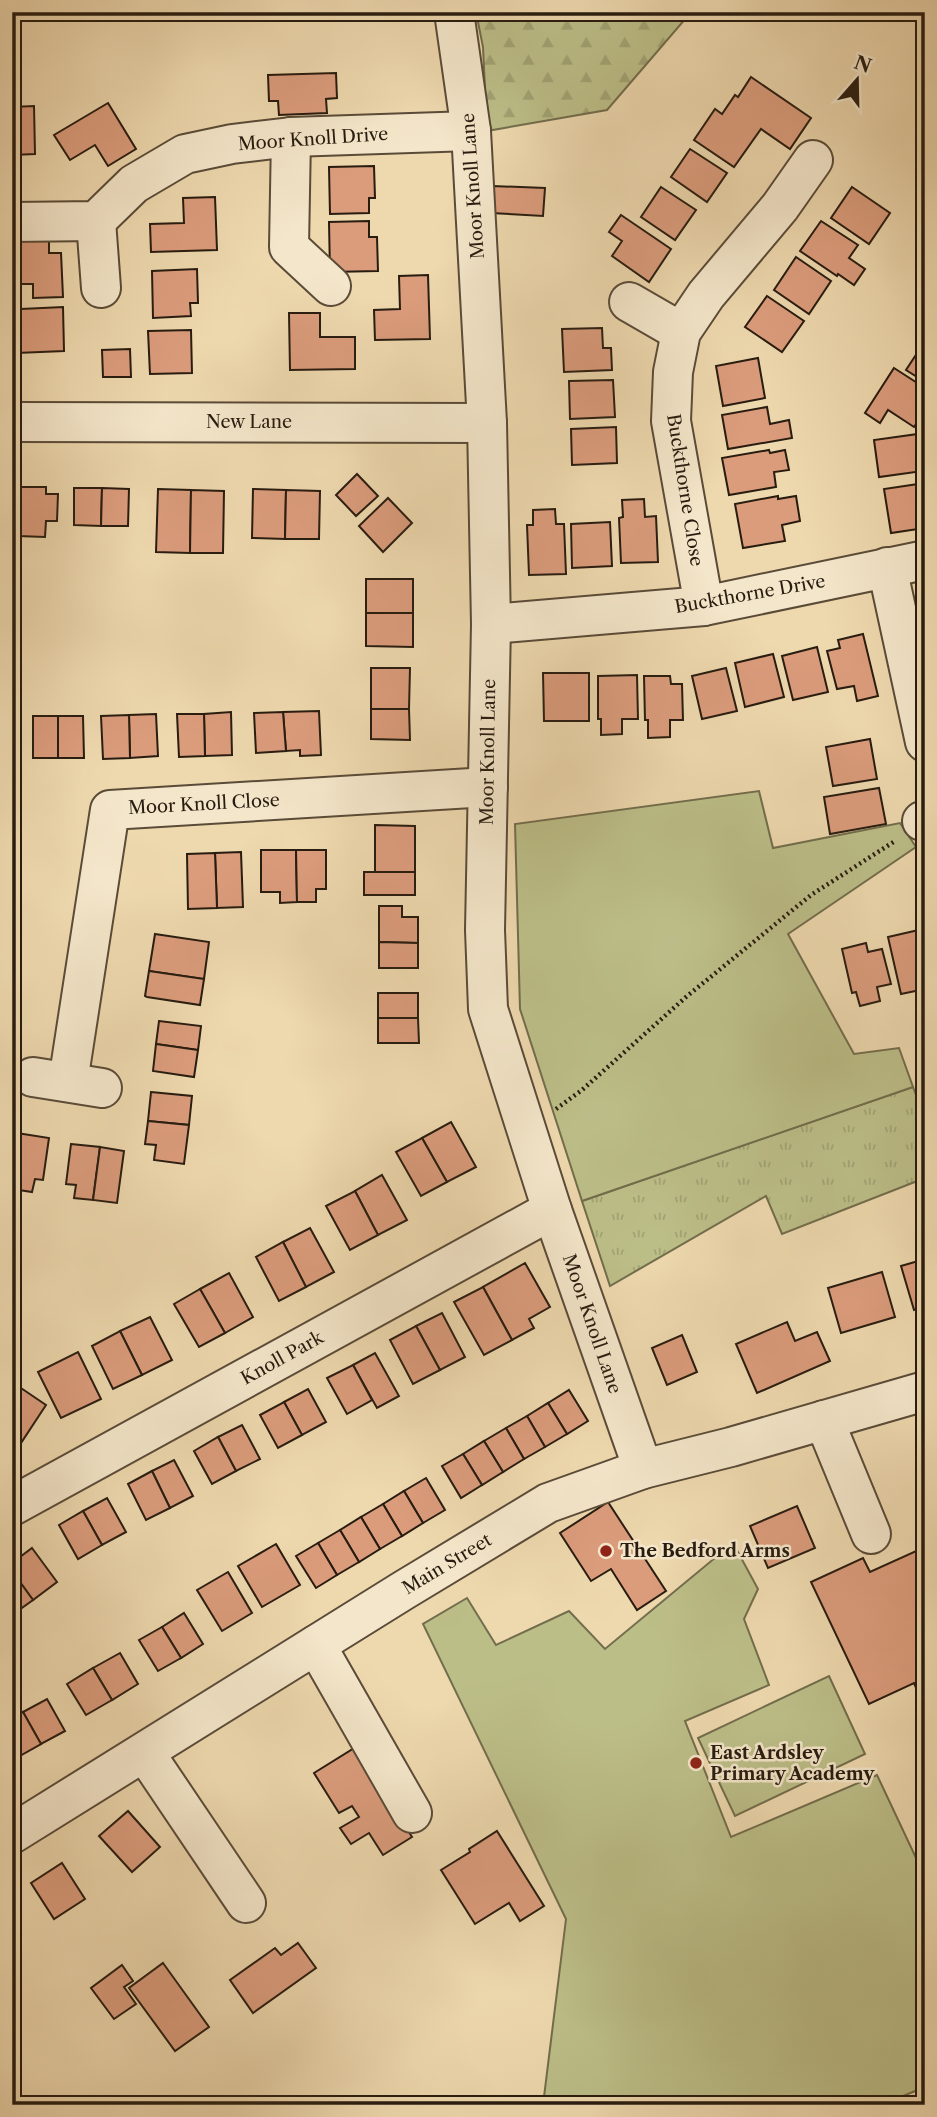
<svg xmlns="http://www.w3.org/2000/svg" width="937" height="2117" viewBox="0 0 937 2117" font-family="'Libre Caslon Text',serif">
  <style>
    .grass { fill: url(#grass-tufts); stroke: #726d4c; stroke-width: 2 }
    .forest { fill: url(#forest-firs); stroke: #726d4c; stroke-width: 2 }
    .park { fill: #bcbe88; stroke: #726d4c; stroke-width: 2 }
    .building { fill: #db9c7c; stroke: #281c10; stroke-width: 2 }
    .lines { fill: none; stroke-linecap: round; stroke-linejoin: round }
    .minor-casing { stroke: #5a4b38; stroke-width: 42 }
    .path { stroke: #281c10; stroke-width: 4.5; stroke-dasharray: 2 3.5; stroke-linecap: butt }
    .minor { stroke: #f4e6ca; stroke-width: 38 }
    .poi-dot { fill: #8f2418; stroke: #f4e6ca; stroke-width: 2.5 }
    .labels { text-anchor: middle; stroke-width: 5; stroke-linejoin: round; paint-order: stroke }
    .street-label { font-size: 18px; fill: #281c10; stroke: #f4e6ca }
    .poi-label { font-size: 18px; font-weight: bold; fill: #281c10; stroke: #f4e6ca; text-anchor: start }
  </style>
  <defs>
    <pattern id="grass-tufts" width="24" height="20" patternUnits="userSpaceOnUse" patternTransform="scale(1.75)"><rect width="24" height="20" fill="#bcbe88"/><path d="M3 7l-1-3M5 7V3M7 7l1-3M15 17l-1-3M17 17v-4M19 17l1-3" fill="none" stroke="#a2a374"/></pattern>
    <pattern id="forest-firs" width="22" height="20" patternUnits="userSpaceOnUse" patternTransform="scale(1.75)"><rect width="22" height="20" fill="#bcbe88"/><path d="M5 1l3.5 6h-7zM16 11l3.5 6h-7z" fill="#a2a374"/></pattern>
  </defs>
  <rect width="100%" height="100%" fill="#eed8ae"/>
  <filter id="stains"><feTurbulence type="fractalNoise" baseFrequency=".00286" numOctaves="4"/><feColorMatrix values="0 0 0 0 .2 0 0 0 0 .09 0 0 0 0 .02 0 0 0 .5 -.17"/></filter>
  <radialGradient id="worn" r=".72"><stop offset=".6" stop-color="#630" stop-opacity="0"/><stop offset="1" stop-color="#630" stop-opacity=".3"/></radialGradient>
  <path class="grass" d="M913,1087L925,1119V1178L782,1234L766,1196L610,1286L582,1201Z"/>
  <path class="forest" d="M476,12H686L687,17L607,110L487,131L483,47Z"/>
  <g class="park">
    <path d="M759,791L773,848L900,823L916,847L788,934L854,1054L899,1048L913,1087L582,1201L520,1009L515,824Z"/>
    <path d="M733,1543L758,1589L744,1619L769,1685L685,1721L731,1837L877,1775L925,1877V2087L881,2105H543L566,1919L423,1624L467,1598L496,1645L569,1611L605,1649Z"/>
    <path d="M829,1676L865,1754L735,1816L698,1738Z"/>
  </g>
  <g class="building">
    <path d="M336,73L337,98L326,99L327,113L279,115L278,101H269L268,75Z"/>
    <path d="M751,77L811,118L790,149L761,129L734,167L694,140L715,109L722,114L735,95L738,97Z"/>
    <path d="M108,103L136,149L108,166L95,145L70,160L54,135Z"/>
    <path d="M34,106L35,154L12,155V107Z"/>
    <path d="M690,149L727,173L707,202L671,177Z"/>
    <path d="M374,166L375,198H369V213L330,214L329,167Z"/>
    <path d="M492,186L545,188L543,216L491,213Z"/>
    <path d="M661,187L696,210L675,240L641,217Z"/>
    <path d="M852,187L890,213L869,244L831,218Z"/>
    <path d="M215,197L217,250L151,252L150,224L184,223L183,198Z"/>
    <path d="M621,215L671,249L649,282L612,256L622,241L609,232Z"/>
    <path d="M369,221V237H377L378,271L330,272L329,222Z"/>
    <path d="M821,221L858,245L849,258L865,269L854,285L838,274L837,276L800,251Z"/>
    <path d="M49,240V253H61L63,297L33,298V284H12V241Z"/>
    <path d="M796,257L831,281L809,314L774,290Z"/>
    <path d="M197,269L198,303H190L191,316L153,318L152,271Z"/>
    <path d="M428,275L430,339L375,340L374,310L400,309L399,276Z"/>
    <path d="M767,296L804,321L782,352L745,327Z"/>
    <path d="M63,307L64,351L17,353L16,324L21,323V309Z"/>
    <path d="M289,313H320V337H355V369L290,370Z"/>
    <path d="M602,328L603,348H611L612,370L564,372L562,329Z"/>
    <path d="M191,330L192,373L150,374L148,331Z"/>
    <path d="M925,341V382L906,370Z"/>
    <path d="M130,349L131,377H103L102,350Z"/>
    <path d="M758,358L765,398L723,406L716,366Z"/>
    <path d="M894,368L925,388V411L914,427L888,410L880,423L865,413Z"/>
    <path d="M613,380L615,417L570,419L569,381Z"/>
    <path d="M767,407L770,424L789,420L792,438L728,449L722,415Z"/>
    <path d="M616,427L617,463L572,465L571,429Z"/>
    <path d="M918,434L923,471L879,477L874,440Z"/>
    <path d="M769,450L770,453L785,450L789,470L774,472L776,487L729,495L722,458Z"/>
    <path d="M357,474L378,496L356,516L336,495Z"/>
    <path d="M925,483V528L891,533L884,489Z"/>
    <path d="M12,486L19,487L18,536H12Z"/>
    <path d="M19,487H46V494H58L57,521H46L45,537L18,536Z"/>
    <path d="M74,488H102L101,526L74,525Z"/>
    <path d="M102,488L129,489L128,526H101Z"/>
    <path d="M158,489L191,490L190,553L156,552Z"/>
    <path d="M253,489L286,490L285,539L252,538Z"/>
    <path d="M191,490L224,491L223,553H190Z"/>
    <path d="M286,490L320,491L319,539H285Z"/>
    <path d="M778,496V499L796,496L800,521L782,525L785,541L743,548L735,504Z"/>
    <path d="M388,498L412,523L383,552L359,526Z"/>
    <path d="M644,499L645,517L656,516L658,562L621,563L619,518L623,517L622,500Z"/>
    <path d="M555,509L556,524H564L566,574L529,575L527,525H533V510Z"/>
    <path d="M610,522L612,566L572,568L571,524Z"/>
    <rect x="366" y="579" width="47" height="34"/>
    <path d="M366,613H413V647L366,646Z"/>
    <path d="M863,634L878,696L857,701L854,686L837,689L827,651L840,648L838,640Z"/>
    <path d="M817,647L828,692L793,700L782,656Z"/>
    <path d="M773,654L784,697L745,707L735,663Z"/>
    <path d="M371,668H410L409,709H371Z"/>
    <path d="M726,668L737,711L702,719L692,676Z"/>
    <path d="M543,673H589V721H544Z"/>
    <path d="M637,675L638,719H622V734L601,735V719H598V676Z"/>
    <path d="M644,676H670L671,684H682L683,720H670V737L648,738V720H645Z"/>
    <path d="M371,709H409L410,740L371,739Z"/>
    <path d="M319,711L321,755L300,756V750L286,751L283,712Z"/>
    <path d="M231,712L232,755L205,756L204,714Z"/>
    <path d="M283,712L286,751L256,753L254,713Z"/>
    <path d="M156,714L158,756L130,758L129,715Z"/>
    <path d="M177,714H204L205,756L179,757Z"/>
    <path d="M129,715L130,758L103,759L101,716Z"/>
    <rect x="33" y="716" width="25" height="42"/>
    <path d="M58,716H83L84,758H58Z"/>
    <path d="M870,739L877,779L833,786L826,747Z"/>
    <path d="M12,778L21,780L17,807L12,806Z"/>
    <path d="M879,788L886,824L830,834L824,797Z"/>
    <path d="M375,825L415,826V872H375Z"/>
    <path d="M261,850H296L297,902L280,903V892H261Z"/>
    <path d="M296,850H326V889H316V902H297Z"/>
    <path d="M241,852L243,907L217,908L215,853Z"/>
    <path d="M215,853L217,908L188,909L187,854Z"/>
    <rect x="364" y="872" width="51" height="23"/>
    <path d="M379,906H402V917H418V943L379,942Z"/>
    <path d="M923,929L925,937V989L901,994L888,937Z"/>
    <path d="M155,934L209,942L204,979L149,971Z"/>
    <path d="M379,942L418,943V968H379Z"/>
    <path d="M866,943L868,952L882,949L891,984L877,987L880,1001L860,1006L856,992L852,993L842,949Z"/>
    <path d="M149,971L204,979L200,1005L147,997L145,996Z"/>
    <rect x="378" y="993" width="40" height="25"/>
    <path d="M378,1018H418L419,1043H378Z"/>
    <path d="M159,1021L201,1026L198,1050L156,1044Z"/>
    <path d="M156,1044L198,1050L194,1077L153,1071Z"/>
    <path d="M151,1092L192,1096L189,1125L148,1121Z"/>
    <path d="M148,1121L189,1125L184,1164L154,1160L156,1145L145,1144Z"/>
    <path d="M451,1122L476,1167L447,1182L422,1138Z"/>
    <path d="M17,1133L49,1138L43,1180L35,1179L32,1192L12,1189V1165Z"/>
    <path d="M422,1138L447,1182L421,1196L396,1152Z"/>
    <path d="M71,1144L100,1147L93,1200L74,1198L76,1185L66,1184Z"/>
    <path d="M100,1147L124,1151L117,1203L93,1200Z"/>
    <path d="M382,1175L407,1220L378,1235L355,1191Z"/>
    <path d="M355,1191L378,1235L350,1250L326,1206Z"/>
    <path d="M310,1228L334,1272L306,1287L283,1242Z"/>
    <path d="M283,1242L306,1287L279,1301L256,1257Z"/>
    <path d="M925,1259V1306L914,1310L901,1266Z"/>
    <path d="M525,1263L550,1307L529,1319L534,1328L512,1340L483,1287Z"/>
    <path d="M882,1272L895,1317L841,1333L828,1288Z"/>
    <path d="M229,1273L253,1317L225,1333L200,1289Z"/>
    <path d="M483,1287L512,1340L484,1355L454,1302Z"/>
    <path d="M200,1289L225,1333L199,1347L174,1304Z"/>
    <path d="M442,1313L465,1357L440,1370L416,1326Z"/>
    <path d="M150,1317L172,1360L142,1375L120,1331Z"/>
    <path d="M787,1322L795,1341L817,1332L830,1361L757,1393L736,1344Z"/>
    <path d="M416,1326L440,1370L413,1384L390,1340Z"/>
    <path d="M120,1331L142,1375L113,1389L92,1346Z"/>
    <path d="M682,1335L697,1372L667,1385L652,1348Z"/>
    <path d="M78,1352L101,1399L61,1418L38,1372Z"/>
    <path d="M375,1353L399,1396L377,1408L353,1365Z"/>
    <path d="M353,1365L372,1400L347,1414L327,1378Z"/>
    <path d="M12,1382L46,1405L21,1443L12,1437Z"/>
    <path d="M308,1389L326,1422L302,1435L284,1402Z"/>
    <path d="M569,1390L588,1421L567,1434L548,1403Z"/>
    <path d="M284,1402L302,1435L278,1448L260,1415Z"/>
    <path d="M548,1403L567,1434L545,1447L527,1416Z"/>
    <path d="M527,1416L545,1447L524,1459L506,1428Z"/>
    <path d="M242,1425L260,1459L236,1471L218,1437Z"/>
    <path d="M506,1428L524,1459L503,1472L484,1441Z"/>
    <path d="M218,1437L236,1471L212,1484L194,1451Z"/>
    <path d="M484,1441L503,1472L482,1485L463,1454Z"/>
    <path d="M463,1454L482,1485L461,1498L442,1466Z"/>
    <path d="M174,1460L193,1496L170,1508L152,1471Z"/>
    <path d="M152,1471L170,1508L146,1520L128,1484Z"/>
    <path d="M426,1478L445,1510L423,1523L404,1491Z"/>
    <path d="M404,1491L423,1523L402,1536L383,1504Z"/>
    <path d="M107,1498L126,1532L102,1545L83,1511Z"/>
    <path d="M608,1502L666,1591L637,1610L611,1569L591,1581L560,1533Z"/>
    <path d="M383,1504L402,1536L380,1549L361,1517Z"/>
    <path d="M797,1506L815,1548L768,1568L750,1526Z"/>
    <path d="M83,1511L102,1545L78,1559L59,1525Z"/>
    <path d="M361,1517L380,1549L359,1562L340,1530Z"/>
    <path d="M340,1530L359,1562L337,1575L318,1543Z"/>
    <path d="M318,1543L337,1575L316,1588L296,1556Z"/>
    <path d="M276,1544L300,1585L262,1607L238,1566Z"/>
    <path d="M925,1547V1692L919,1695L914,1683L869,1704L811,1582L863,1558L870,1572Z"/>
    <path d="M32,1548L57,1582L33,1600L12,1571V1563Z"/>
    <path d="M12,1571L33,1600L12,1615Z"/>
    <path d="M228,1572L252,1613L222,1631L197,1590Z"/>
    <path d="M184,1613L203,1644L181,1658L162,1627Z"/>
    <path d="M162,1627L181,1658L158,1671L139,1640Z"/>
    <path d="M120,1653L138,1684L112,1700L93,1668Z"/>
    <path d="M93,1668L112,1700L86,1715L67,1684Z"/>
    <path d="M47,1699L65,1731L41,1744L23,1712Z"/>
    <path d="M23,1712L41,1744L18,1757L12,1748V1719Z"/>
    <path d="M356,1747L412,1837L383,1855L369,1833L351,1844L340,1828L359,1817L352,1806L339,1813L314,1773Z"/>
    <path d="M128,1811L160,1847L132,1872L99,1836Z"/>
    <path d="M497,1831L544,1906L520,1921L509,1903L475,1924L441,1870L470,1852L469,1849Z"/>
    <path d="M62,1863L85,1899L54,1919L31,1883Z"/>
    <path d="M298,1943L316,1968L253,2013L230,1980L275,1948L281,1955Z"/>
    <path d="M163,1963L209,2027L175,2051L129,1988Z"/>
    <path d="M122,1965L133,1981L124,1987L136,2004L114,2019L91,1988Z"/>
  </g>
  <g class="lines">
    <defs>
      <g id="minor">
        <path d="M454,12L471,131L487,423L491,624L485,930L488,1009L552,1210L643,1469"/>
        <path d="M291,137L289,247L331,286"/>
        <path d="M96,221L101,288"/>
        <path d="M12,222L96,221L134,184L185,154L232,144L291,137L471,131"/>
        <path d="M629,302L681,332"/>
        <path d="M12,422L487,423"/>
        <path d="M887,567L925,742"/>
        <path d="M704,606L671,421L673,372L681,332L706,295L780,207L813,160"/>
        <path d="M491,624L704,606L925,560"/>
        <path d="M922,821L925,820"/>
        <path d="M33,1077L102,1088"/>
        <path d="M68,1082L110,810L488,787"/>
        <path d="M824,1420L871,1534"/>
        <path d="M12,1506L552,1210"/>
        <path d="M316,1645L412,1813"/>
        <path d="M145,1753L246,1903"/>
        <path d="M12,1834L404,1590L548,1503L643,1469L731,1447L925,1391"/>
      </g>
    </defs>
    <use href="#minor" class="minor-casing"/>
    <path class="path" d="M556,1109L582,1090L686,997L811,895L895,841"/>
    <use href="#minor" class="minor"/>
  </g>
  <g class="poi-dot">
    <circle cx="606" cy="1551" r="7"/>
    <circle cx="696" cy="1763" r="7"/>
  </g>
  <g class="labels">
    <g class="street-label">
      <text transform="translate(313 139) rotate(-4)" y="6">Moor Knoll Drive</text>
      <text transform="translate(473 186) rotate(-94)" y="6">Moor Knoll Lane</text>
      <text x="249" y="428">New Lane</text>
      <text transform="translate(685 490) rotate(81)" y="6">Buckthorne Close</text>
      <text transform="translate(750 594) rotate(-10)" y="6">Buckthorne Drive</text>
      <text transform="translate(488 752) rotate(-89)" y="6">Moor Knoll Lane</text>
      <text transform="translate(204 804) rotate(-3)" y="6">Moor Knoll Close</text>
      <text transform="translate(592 1324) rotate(71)" y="6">Moor Knoll Lane</text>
      <text transform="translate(282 1358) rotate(-29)" y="6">Knoll Park</text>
      <text transform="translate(447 1564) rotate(-31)" y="6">Main Street</text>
    </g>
    <g class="poi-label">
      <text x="620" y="1557">The Bedford Arms</text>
      <text x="710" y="1759">East Ardsley<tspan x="710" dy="21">Primary Academy</tspan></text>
    </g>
  </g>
  <rect width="937" height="2117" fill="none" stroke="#eed8ae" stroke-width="42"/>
  <rect x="14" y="14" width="909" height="2089" fill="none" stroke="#281c10" stroke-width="3.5"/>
  <rect x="21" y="21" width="895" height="2075" fill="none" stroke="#281c10" stroke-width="2"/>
  <g transform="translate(857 80) rotate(20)" stroke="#f4e6ca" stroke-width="5" paint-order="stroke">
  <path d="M0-5L12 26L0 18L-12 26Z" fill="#281c10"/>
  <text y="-10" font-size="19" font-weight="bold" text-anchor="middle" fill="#281c10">N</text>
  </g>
  <rect width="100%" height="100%" filter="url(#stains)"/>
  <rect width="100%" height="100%" fill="url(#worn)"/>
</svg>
